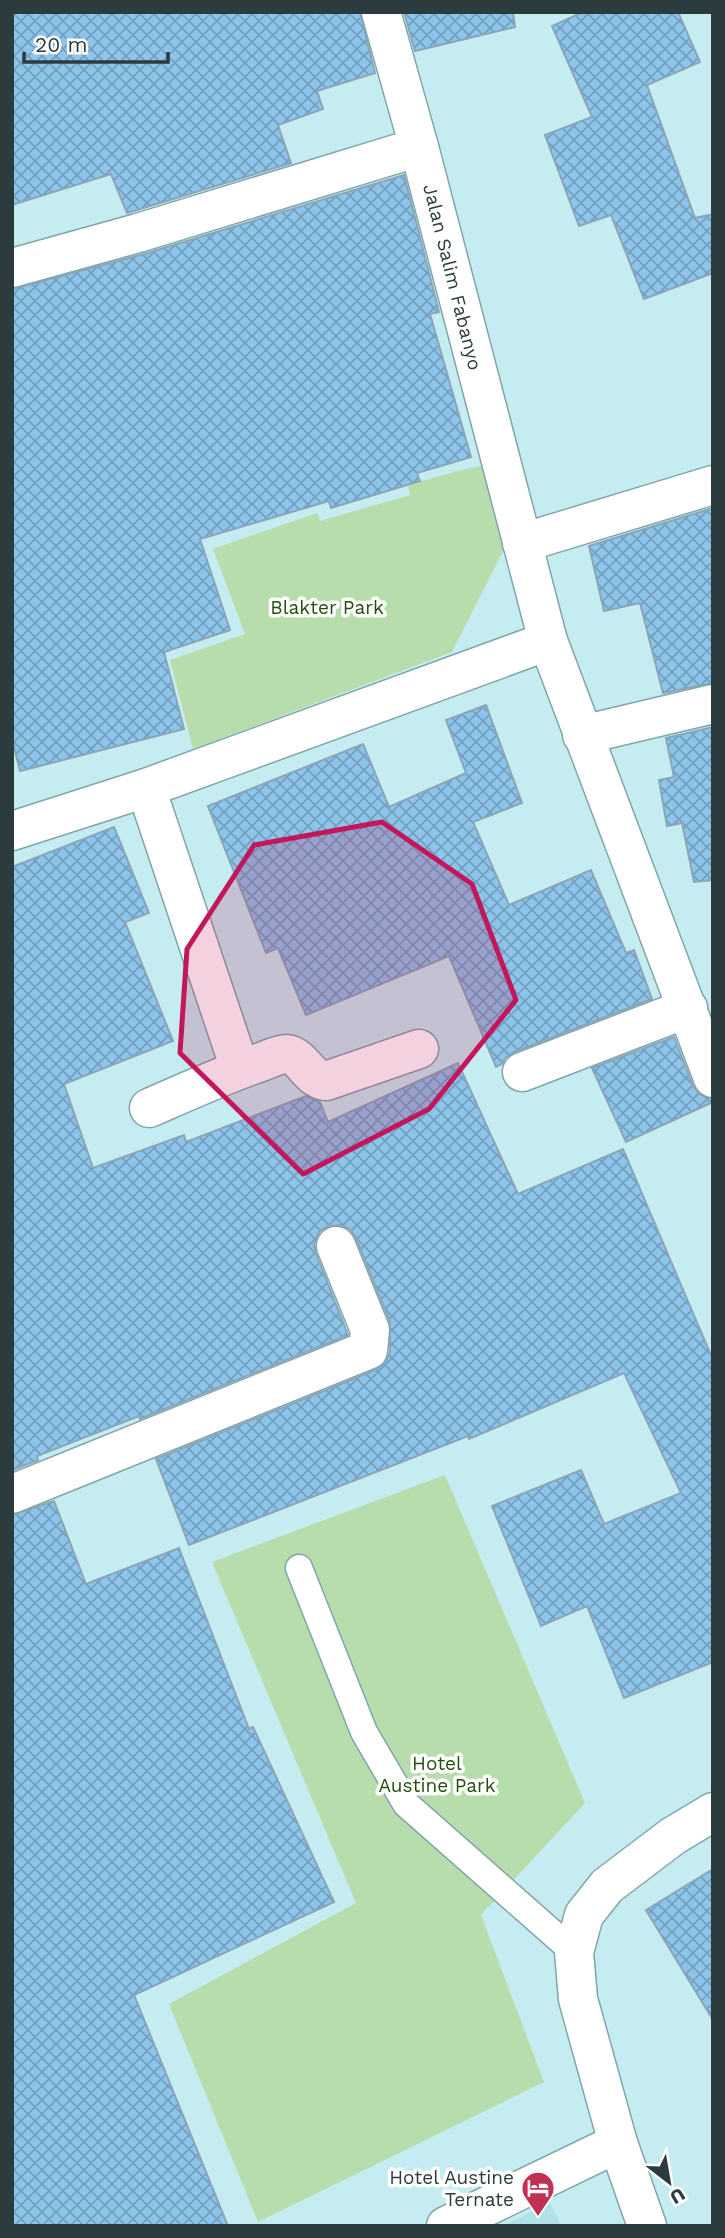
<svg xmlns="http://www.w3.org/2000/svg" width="725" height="2238" viewBox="0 0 725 2238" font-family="'Work Sans',sans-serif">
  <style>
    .built { fill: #b1e2e8 }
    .green { fill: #b8ddac }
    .building { fill: url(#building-cross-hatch); stroke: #8aa5b8; stroke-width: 2 }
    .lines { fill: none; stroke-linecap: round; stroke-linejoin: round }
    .service-casing { stroke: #80a6ab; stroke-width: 29 }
    .minor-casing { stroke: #80a6ab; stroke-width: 41 }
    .service { stroke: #fff; stroke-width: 26 }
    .minor { stroke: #fff; stroke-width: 38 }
    .marked { fill: #c2185b; fill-opacity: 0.2; stroke: #c2185b; stroke-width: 5; stroke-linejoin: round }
    .labels { text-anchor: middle; stroke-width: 7; stroke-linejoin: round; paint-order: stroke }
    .street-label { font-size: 19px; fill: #2c3b3d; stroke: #fff }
    .park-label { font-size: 19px; fill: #22510e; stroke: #fff }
    .poi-label { font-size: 19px; fill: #2c3b3d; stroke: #fff; text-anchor: end }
  </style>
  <defs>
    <pattern id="building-cross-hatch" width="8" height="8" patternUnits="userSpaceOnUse" patternTransform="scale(1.75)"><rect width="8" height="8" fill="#8dc4ea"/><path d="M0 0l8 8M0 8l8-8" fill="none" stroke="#73a0bf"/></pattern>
  </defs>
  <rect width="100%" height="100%" fill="#c5edf1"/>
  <path class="built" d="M550,2202L561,2226H503Z"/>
  <g class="green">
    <path d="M482,466L504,549L452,652L193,749L170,660L245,634L213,549L317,513L320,521L410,495L408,485L461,470Z"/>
    <path d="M445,1475L585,1803L481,1915L544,2082L258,2222L169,2004L356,1903L212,1562Z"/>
  </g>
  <g class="building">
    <path d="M12,12H360L375,73L317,91L323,109L278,125L291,163L127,213L111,174L12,205Z"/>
    <path d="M404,12H513L515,27L415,51Z"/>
    <path d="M583,12H678L700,62L647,85L695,218L713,214V273L644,299L611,215L579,226L545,135L592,117L552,26Z"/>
    <path d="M404,175L439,312L430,314L471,457L417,473L420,481L331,508L329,501L200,539L230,630L164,652L184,729L20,771L12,739V289L144,254Z"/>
    <path d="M713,508V683L663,693L640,603L604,611L589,546Z"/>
    <path d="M486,705L522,803L473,822L509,905L591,870L626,953L634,950L652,999L514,1052L505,1058L502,1064L496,1067L449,956L306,1015L278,948L266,953L208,806L363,744L389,807L466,773L446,720Z"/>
    <path d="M713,727V880L694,882L682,823L667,826L659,780L674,777L666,738Z"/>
    <path d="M114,827L149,913L125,922L173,1041L64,1084L93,1168L184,1135L186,1142L306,1096L320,1102L328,1122L458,1063L518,1194L623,1149L713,1360V1662L624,1698L587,1606L541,1626L492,1506L581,1470L604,1524L681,1493L624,1373L469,1439L468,1436L189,1545L156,1459L376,1370L386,1362L390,1352V1322L356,1238L350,1229L340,1225L328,1226L319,1232L314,1244L316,1254L348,1335L140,1419L139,1416L37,1456L38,1460L12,1470V867Z"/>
    <path d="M674,1037L693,1086L700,1095L713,1099V1102L626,1142L592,1068Z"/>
    <path d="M54,1501L86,1584L179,1548L249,1729L253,1727L334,1902L134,1995L228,2226H12V1515Z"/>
    <path d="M713,1869V2020L646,1910Z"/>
  </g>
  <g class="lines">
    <defs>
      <path id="service" d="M299,1568L364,1732L406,1804L574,1952"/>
      <g id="minor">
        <path d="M381,12L419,147L548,641"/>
        <path d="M12,268L138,233L419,147"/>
        <path d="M522,543L713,485"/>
        <path d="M582,735L713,704"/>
        <path d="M146,788L240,1069"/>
        <path d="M12,831L146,788L548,641L713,1078"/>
        <path d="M522,1072L688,1008"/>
        <path d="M149,1108C186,1092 223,1075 261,1062C269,1059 279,1054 287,1054C303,1056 308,1079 326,1081L419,1049"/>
        <path d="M12,1494L368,1350L370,1330L336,1246"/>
        <path d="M446,2226L618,2143"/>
        <path d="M647,2226L618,2143L578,1999L574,1952L584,1915L607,1886L673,1836L713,1812"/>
      </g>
    </defs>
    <use href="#service" class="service-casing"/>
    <use href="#minor" class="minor-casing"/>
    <use href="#service" class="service"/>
    <use href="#minor" class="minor"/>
  </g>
  <path class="marked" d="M382,822L472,884L516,1000L429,1109L303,1174L180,1053L187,949L254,845Z"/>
  <defs>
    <symbol id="hotel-pin" viewBox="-11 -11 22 30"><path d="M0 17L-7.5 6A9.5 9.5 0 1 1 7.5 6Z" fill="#c23151" stroke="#fff"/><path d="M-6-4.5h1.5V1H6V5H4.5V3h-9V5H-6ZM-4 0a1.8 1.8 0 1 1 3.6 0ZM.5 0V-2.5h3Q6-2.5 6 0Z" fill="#fff"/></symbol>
  </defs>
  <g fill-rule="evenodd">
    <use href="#hotel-pin" x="519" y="2169" width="38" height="52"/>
  </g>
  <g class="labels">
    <g class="street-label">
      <text transform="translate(453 277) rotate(76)" y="7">Jalan Salim Fabanyo</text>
    </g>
    <g class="park-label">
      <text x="327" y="614">Blakter Park</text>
      <text x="437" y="1770">Hotel<tspan x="437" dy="22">Austine Park</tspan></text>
    </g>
    <g class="poi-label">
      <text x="514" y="2184">Hotel Austine<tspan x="514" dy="22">Ternate</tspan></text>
    </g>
  </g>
  <rect width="725" height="2238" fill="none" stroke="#2c3b3d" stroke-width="28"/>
  <g transform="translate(669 2182) rotate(149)" stroke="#ffffff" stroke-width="5" paint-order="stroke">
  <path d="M0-5L12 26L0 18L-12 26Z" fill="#2c3b3d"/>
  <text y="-10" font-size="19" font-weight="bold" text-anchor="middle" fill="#2c3b3d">U</text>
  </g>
  <path d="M24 52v10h144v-10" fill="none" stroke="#2c3b3d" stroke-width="3.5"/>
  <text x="35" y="52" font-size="21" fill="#2c3b3d" stroke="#ffffff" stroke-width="5" paint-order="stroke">20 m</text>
</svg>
